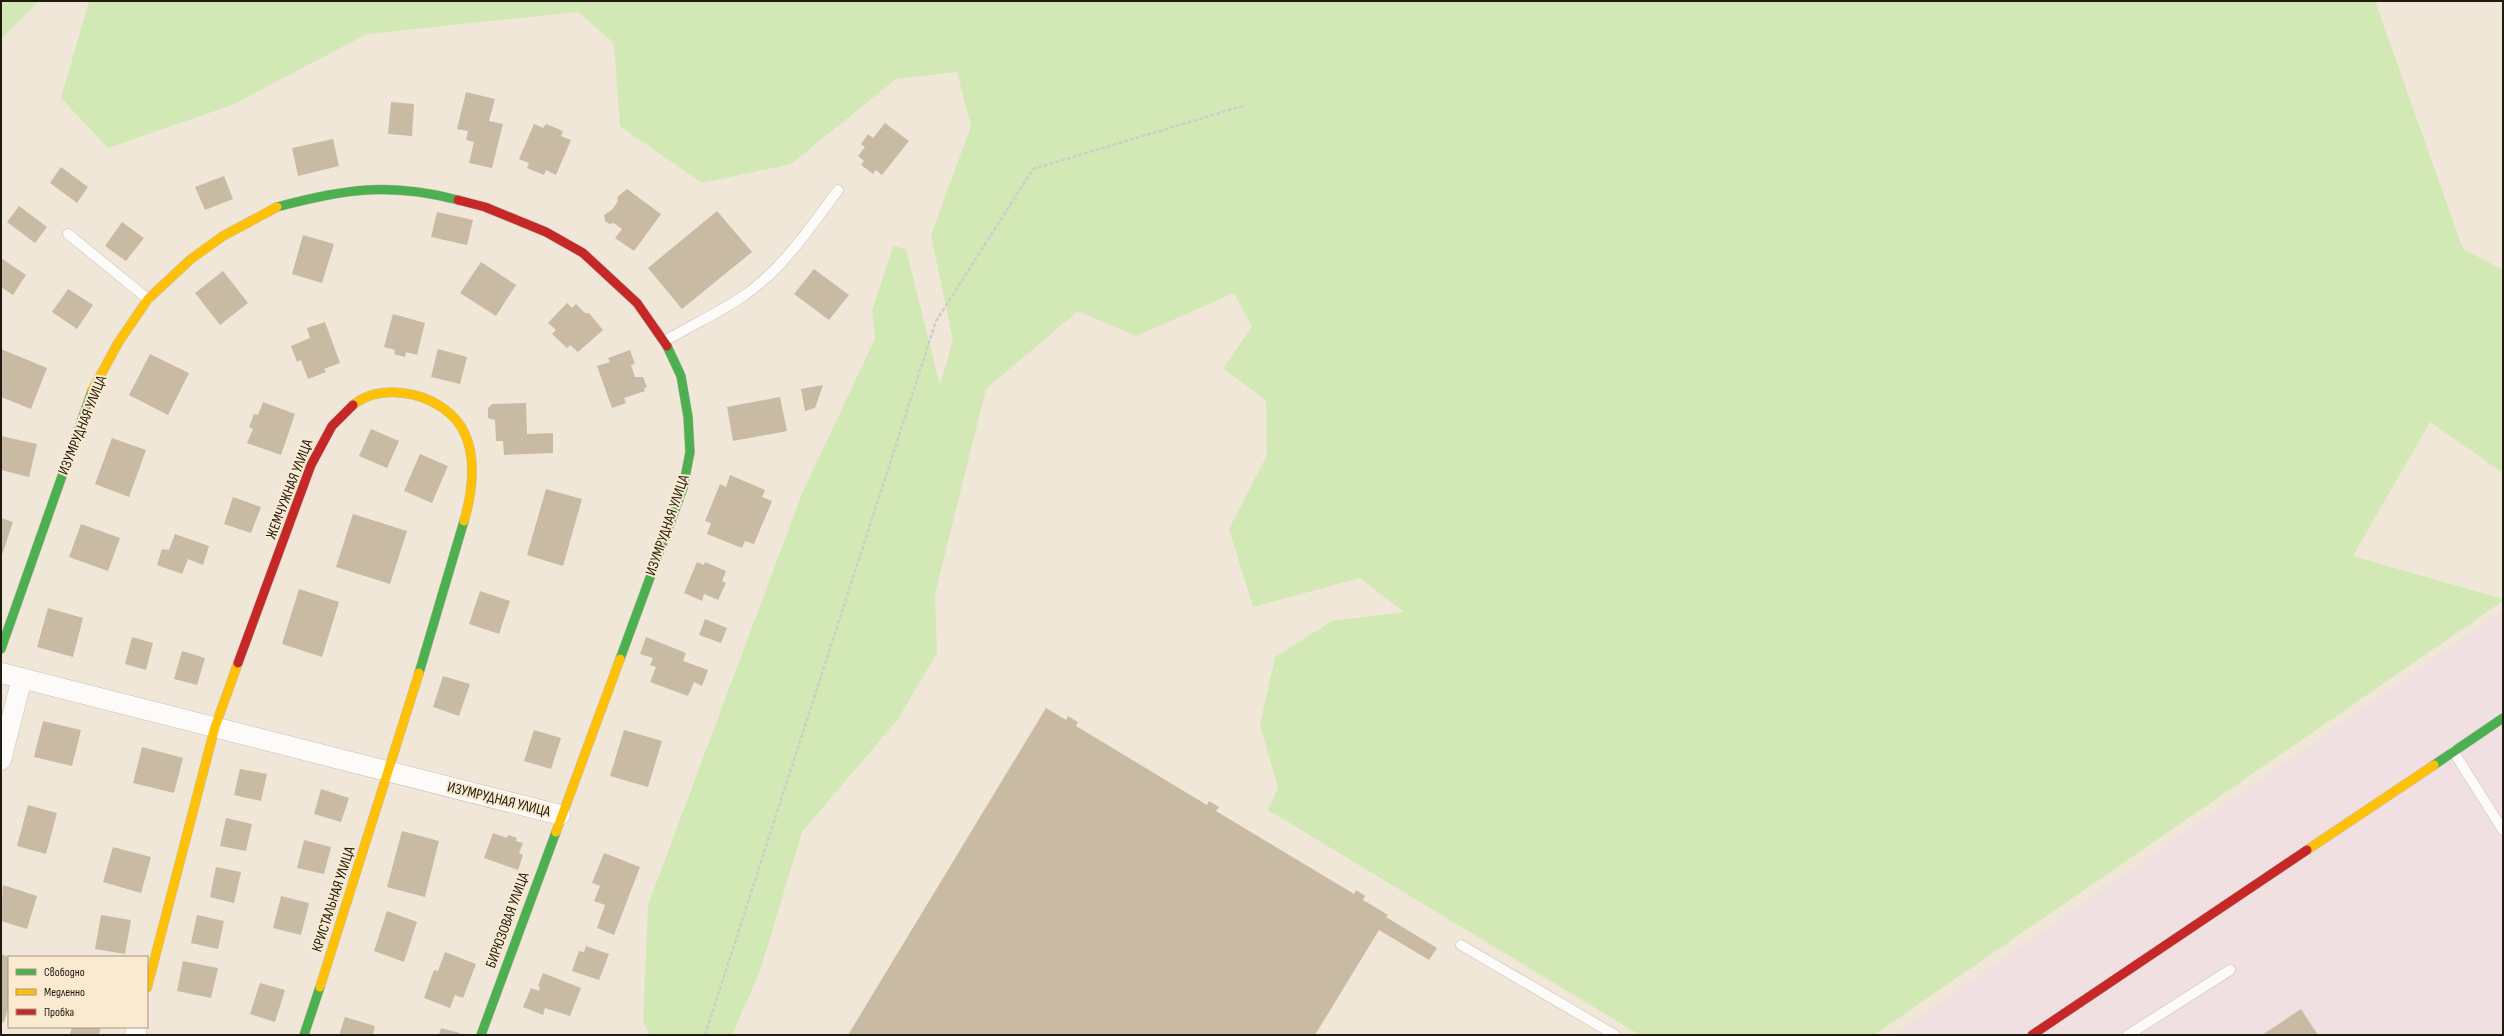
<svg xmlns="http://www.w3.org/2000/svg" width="2504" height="1036" viewBox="0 0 2504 1036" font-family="'Sofia Sans Condensed',sans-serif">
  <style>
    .industrial { fill: #f0e0e2 }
    .green { fill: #d2e9b5 }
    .building { fill: #c9bba3 }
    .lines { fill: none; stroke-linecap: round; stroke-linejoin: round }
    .lane-casing { stroke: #c6beb3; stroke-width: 11 }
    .street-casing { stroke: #c6beb3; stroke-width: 21 }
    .fast-casing { stroke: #c6beb3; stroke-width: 10 }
    .slow-casing { stroke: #c6beb3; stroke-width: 10 }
    .jam-casing { stroke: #c6beb3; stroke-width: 10 }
    .path { stroke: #cfcdc9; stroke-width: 2.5; stroke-dasharray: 4 2; stroke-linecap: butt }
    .lane { stroke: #fdfbf9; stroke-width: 10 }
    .street { stroke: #fdfbf9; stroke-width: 20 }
    .fast { stroke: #4caf50; stroke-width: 9 }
    .slow { stroke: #ffc107; stroke-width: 9 }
    .jam { stroke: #c62828; stroke-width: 9 }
    .labels { text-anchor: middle; stroke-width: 4; stroke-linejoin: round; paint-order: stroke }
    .street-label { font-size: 15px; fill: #201a10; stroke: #faeacf }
  </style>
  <rect width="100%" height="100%" fill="#f0e7d9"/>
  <path class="industrial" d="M2503,610V1035H1893Z"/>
  <g class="green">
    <path d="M1,1H39L1,39Z"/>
    <path d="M89,1H2375L2463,249L2503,270V473L2430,422L2353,556L2503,599V601L1874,1035H1640L1268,810L1278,787L1260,725L1275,657L1332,621L1404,612L1360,578L1253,607L1229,529L1267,455L1266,401L1223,368L1252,327L1234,293L1136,336L1078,311L986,389L935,594L937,653L898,719L802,832L760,971L732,1035H650L643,1023L648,905L803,491L875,339L872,311L893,246L906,249L940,385L953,340L931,235L971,126L957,72L896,79L791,164L702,183L620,126L614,43L578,12L367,34L232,105L108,148L61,98Z"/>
  </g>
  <g class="building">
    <path d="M466,92L495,99L489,121L503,124L492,168L469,163L474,142L466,140L468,131L457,129Z"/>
    <path d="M391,102L414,104L412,136L388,134Z"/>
    <path d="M885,123L909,141L882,175L876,170L873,174L861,165L864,161L858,156L865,147L861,144L868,134L873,138Z"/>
    <path d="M534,124L543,128L546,124L563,131L561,136L571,140L556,175L546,170L544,175L527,168L529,163L519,159Z"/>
    <path d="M333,139L339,166L298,176L292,148Z"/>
    <path d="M61,167L88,187L77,203L50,183Z"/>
    <path d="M224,176L233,199L205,210L195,187Z"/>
    <path d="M627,189L661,214L634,251L615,238L622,229L614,223L609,224L605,221L604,215L612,210L618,201L617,197Z"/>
    <path d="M19,206L47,227L35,243L7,222Z"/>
    <path d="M717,211L752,252L682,309L648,268Z"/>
    <path d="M437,212L473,220L467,245L431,237Z"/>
    <path d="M122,222L144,238L126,261L105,246Z"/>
    <path d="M303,235L334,244L322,283L292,274Z"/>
    <path d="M1,258L26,275L13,295L1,287Z"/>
    <path d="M481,262L516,285L496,316L460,293Z"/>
    <path d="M814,269L849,295L829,320L794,294Z"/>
    <path d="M223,271L248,303L220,325L195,293Z"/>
    <path d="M68,289L93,305L77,329L52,312Z"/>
    <path d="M567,303L572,308L576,304L585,313H589L603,330L578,352L570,345L567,348L552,334L556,330L548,323Z"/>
    <path d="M393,314L425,323L417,355L406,352L405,357L394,354L395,350L384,347Z"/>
    <path d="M325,322L340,363L324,369L326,372L308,379L301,360L297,362L291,346L310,338L307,328Z"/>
    <path d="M1,349L47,368L31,409L1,397Z"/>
    <path d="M438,349L467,357L460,384L431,377Z"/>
    <path d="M630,350L635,364L631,365L635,377H643L647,387L644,388L645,391L624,398L626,403L612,408L597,366L610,362L608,358Z"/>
    <path d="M150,354L189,373L168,415L129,395Z"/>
    <path d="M823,385L815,408L805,411L801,389Z"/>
    <path d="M780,397L787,431L733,441L727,407Z"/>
    <path d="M263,402L295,414L281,455L247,443L253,429L249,427L254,414L258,415Z"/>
    <path d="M526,403L527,434L553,433V453L504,455L503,441H496L495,420L488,418V408L492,404Z"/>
    <path d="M371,429L399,441L387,468L359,456Z"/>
    <path d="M1,436L37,444L29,477L1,470Z"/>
    <path d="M112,438L146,450L129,497L95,484Z"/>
    <path d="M420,454L448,466L432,503L404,491Z"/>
    <path d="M730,475L765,490L762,497L772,501L754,544L745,541L742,548L707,534L711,523L705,521L720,484L726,487Z"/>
    <path d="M546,489L582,499L563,566L527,555Z"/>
    <path d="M233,497L261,507L251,533L224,524Z"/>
    <path d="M353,514L407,531L390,584L336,567Z"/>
    <path d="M1,518L13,522L1,558Z"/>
    <path d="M81,524L120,538L108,571L69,557Z"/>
    <path d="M175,534L209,546L203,565L188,559L182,574L157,565L162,549L169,550Z"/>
    <path d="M697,562L704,565L705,562L726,571L722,581L726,583L718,600L704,594L702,601L684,593Z"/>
    <path d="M299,589L339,602L322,657L282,644Z"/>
    <path d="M480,591L510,601L499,634L469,624Z"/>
    <path d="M48,608L83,618L73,657L37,647Z"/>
    <path d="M705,619L727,628L721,643L699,635Z"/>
    <path d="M132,637L153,643L146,670L125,664Z"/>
    <path d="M646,637L686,653L683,661L708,670L702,686L694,682L688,696L650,682L656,667L650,665L653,658L640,654Z"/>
    <path d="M182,651L205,658L197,685L174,679Z"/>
    <path d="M443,676L470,684L459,716L433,707Z"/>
    <path d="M1046,708L1066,720L1068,716L1078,722L1076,726L1207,805L1209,801L1219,807L1216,811L1354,894L1356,890L1365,896L1363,900L1388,915L1386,917L1437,948L1429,960L1379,930L1315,1035H848Z"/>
    <path d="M43,721L81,730L72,766L34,757Z"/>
    <path d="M534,730L561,738L551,769L524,761Z"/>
    <path d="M624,730L662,741L648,787L610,776Z"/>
    <path d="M142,747L183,758L174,793L133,783Z"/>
    <path d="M240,769L267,774L261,801L234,795Z"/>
    <path d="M321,789L349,798L341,822L314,814Z"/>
    <path d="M28,805L57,813L46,854L17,846Z"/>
    <path d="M226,818L252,824L246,851L220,846Z"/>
    <path d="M402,831L439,841L425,897L387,887Z"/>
    <path d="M493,833L507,838L508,835L517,838L516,841L523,843L519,853L523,855L518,870L484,858Z"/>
    <path d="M304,840L331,847L324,874L297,868Z"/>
    <path d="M113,847L151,857L141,893L103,882Z"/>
    <path d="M604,853L640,867L614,935L597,928L605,905L594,901L600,886L592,883Z"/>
    <path d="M216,867L241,872L234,903L210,897Z"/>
    <path d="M3,885L37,896L27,929L1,921Z"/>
    <path d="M281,896L309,903L301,935L273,928Z"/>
    <path d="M387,911L417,922L404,962L374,951Z"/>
    <path d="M101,915L131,920L125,954L95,949Z"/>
    <path d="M197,915L224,921L218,949L191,943Z"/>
    <path d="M586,946L609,954L599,980L572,971L579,951L584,952Z"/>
    <path d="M445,952L476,964L463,998L455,995L450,1008L424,998L434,970L438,971Z"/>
    <path d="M1,954L9,957V1005L4,1022H1Z"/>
    <path d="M183,961L218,968L211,998L177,991Z"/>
    <path d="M543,973L581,988L570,1016L545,1008L543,1015L523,1007L531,988L539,991L540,987L538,986Z"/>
    <path d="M260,983L285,990L275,1022L250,1014Z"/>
    <path d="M2301,1009L2318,1035H2262Z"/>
    <path d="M345,1017L375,1026L373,1035H339Z"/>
    <path d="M72,1027H101L99,1035H72L70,1034Z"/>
    <path d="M441,1028L460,1033V1035H439Z"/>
  </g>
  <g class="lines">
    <defs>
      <g id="lane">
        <path d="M68,234L148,299"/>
        <path d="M665,341C690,326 718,313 742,297C782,270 810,228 838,190"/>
        <path d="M2453,751L2503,830"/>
        <path d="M1461,945L1615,1035"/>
        <path d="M2128,1035L2230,970"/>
      </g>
      <g id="street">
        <path d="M1,673L560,815"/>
        <path d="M1,760L22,678"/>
        <path d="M135,1035L137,1027"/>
      </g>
      <g id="fast">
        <path d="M277,207C344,189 389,182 458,200"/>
        <path d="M1,649L92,391"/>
        <path d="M620,659L683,488L690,452L688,417L681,376L667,346"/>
        <path d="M419,673L464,521"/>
        <path d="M2434,765L2503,718"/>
        <path d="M304,1035L320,987"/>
        <path d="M481,1035L556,832"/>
      </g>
      <g id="slow">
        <path d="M92,391L118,343L148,299L191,259L223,236L277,207"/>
        <path d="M353,405C385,379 446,395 464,432C477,458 472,494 464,521"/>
        <path d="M556,832L620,659"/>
        <path d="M2307,850L2434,765"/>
        <path d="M320,987L419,673"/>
        <path d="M147,988L215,727L238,663"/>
      </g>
      <g id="jam">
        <path d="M458,200L485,207L546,232L583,253L637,303L667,346"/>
        <path d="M238,663L311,465L332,426L353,405"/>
        <path d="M2032,1035L2307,850"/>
      </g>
    </defs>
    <use href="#lane" class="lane-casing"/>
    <use href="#street" class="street-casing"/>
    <use href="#fast" class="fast-casing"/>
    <use href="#slow" class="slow-casing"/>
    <use href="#jam" class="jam-casing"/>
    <path class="path" d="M705,1035L936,321L1033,169L1246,105"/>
    <use href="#lane" class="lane"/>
    <use href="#street" class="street"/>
    <use href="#fast" class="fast"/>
    <use href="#slow" class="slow"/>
    <use href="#jam" class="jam"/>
  </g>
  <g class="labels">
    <g class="street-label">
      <text transform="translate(82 425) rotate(-68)" y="5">ИЗУМРУДНАЯ УЛИЦА</text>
      <text transform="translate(289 489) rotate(-69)" y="5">ЖЕМЧУЖНАЯ УЛИЦА</text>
      <text transform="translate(667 525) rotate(-71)" y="5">ИЗУМРУДНАЯ УЛИЦА</text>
      <text transform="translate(499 799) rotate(14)" y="5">ИЗУМРУДНАЯ УЛИЦА</text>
      <text transform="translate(333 899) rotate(-72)" y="5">КРИСТАЛЬНАЯ УЛИЦА</text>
      <text transform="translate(507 920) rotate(-70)" y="5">БИРЮЗОВАЯ УЛИЦА</text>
    </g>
  </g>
  <rect width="2504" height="1036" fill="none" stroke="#201a10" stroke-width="4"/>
  <rect x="8" y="956" width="140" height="72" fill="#faeacf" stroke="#a39783"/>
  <rect x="16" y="969" width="20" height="6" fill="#4caf50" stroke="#a39783"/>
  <text x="44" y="976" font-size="12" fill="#201a10">Свободно</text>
  <rect x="16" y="989" width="20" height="6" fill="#ffc107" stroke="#a39783"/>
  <text x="44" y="996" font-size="12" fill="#201a10">Медленно</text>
  <rect x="16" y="1009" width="20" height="6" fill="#c62828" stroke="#a39783"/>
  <text x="44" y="1016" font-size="12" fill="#201a10">Пробка</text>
</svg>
